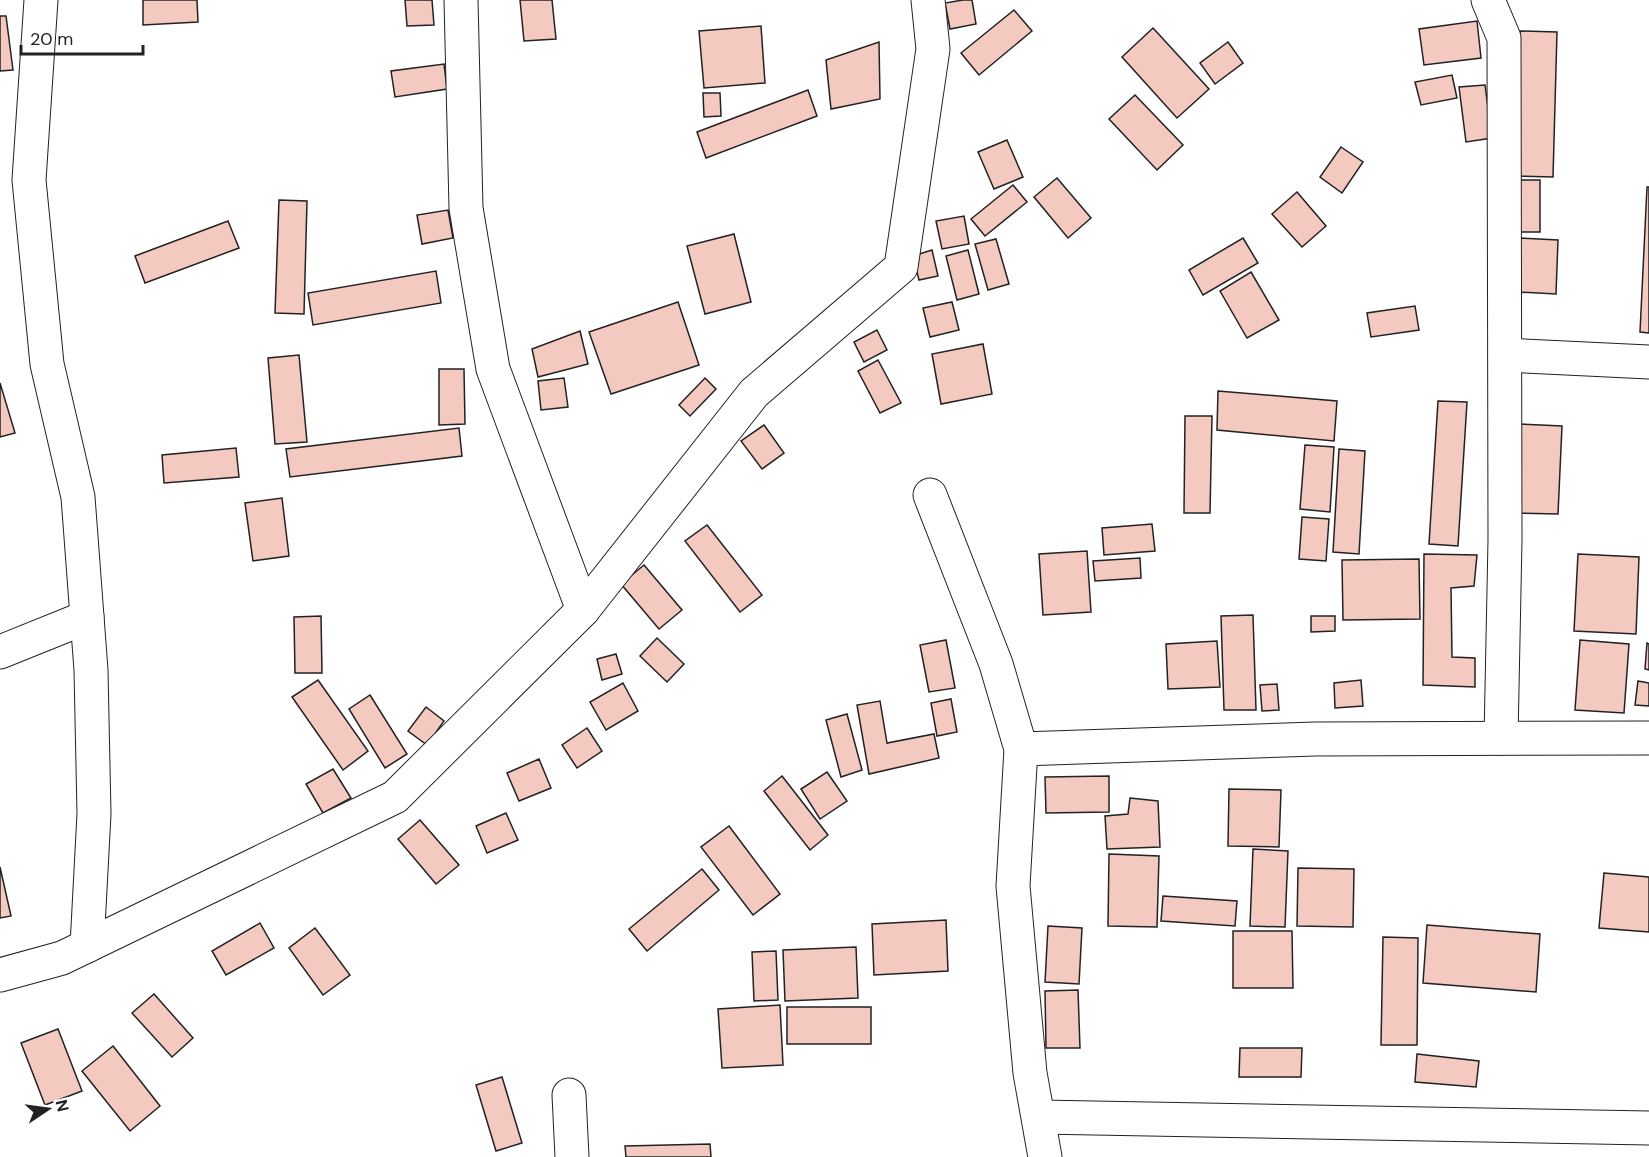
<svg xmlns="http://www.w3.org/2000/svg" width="1649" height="1157" viewBox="0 0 1649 1157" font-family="'DM Sans',sans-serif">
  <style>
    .building { fill: #f3c9c0; stroke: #222; stroke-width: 1.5 }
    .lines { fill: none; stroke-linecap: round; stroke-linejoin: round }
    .minor-casing { stroke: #222; stroke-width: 35 }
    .minor { stroke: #fff; stroke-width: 33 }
  </style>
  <rect width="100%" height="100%" fill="#fff"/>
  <g class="building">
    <path d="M143,0H197L198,22L143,25Z"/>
    <path d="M405,0H432L434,25L407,26Z"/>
    <path d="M520,0H552L556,39L524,41Z"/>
    <path d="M963,0H972L976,24L950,29L945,3Z"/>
    <path d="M1014,10L1032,31L979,75L961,53Z"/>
    <path d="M0,16H6L13,70L0,71Z"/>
    <path d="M1477,21L1481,58L1424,65L1419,29Z"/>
    <path d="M761,26L765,83L704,88L699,31Z"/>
    <path d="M1153,28L1209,89L1177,118L1122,57Z"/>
    <path d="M1520,31L1557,32L1553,177L1516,176Z"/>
    <path d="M879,42L880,99L831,109L826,60Z"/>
    <path d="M1228,42L1243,63L1215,84L1200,63Z"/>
    <path d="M444,64L447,89L395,97L391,71Z"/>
    <path d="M1452,75L1457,98L1421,105L1415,82Z"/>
    <path d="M1485,85L1492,138L1466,142L1459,87Z"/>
    <path d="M808,90L817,116L706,158L697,132Z"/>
    <path d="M703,93H720L721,116L704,117Z"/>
    <path d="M1135,95L1183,145L1157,170L1109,119Z"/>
    <path d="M1007,140L1023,177L994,189L978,152Z"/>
    <path d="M1341,147L1363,162L1342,193L1320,177Z"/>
    <path d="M1057,178L1091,218L1068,238L1034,197Z"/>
    <rect x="1516" y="180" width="24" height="52"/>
    <path d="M1013,185L1027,202L985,236L971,219Z"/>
    <path d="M1647,187H1649V333L1640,332Z"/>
    <path d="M1297,192L1326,226L1302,247L1272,214Z"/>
    <path d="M279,200L307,201L304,314L275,313Z"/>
    <path d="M448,210L453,238L422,244L417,215Z"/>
    <path d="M964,216L969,244L942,249L936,221Z"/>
    <path d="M228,221L239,248L145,283L135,256Z"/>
    <path d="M734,234L751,302L705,314L687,246Z"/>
    <path d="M1243,238L1258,263L1203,295L1189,270Z"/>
    <path d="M1519,238L1558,240L1556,294L1517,292Z"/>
    <path d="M996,239L1009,284L988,290L975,244Z"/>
    <path d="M932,250L938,276L919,280L913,256Z"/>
    <path d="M968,250L979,294L957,300L946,256Z"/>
    <path d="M436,271L441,303L313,325L308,293Z"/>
    <path d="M1251,272L1279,320L1247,338L1220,291Z"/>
    <path d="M678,302L699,365L611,394L589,332Z"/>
    <path d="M952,302L959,330L930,337L923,308Z"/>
    <path d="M1415,306L1419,330L1371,337L1367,313Z"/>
    <path d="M877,330L887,350L864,362L854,342Z"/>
    <path d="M580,331L588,364L538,377L532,349Z"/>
    <path d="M983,344L992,394L941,404L932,354Z"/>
    <path d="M299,355L307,442L275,444L268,358Z"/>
    <path d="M878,360L901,403L880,413L858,371Z"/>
    <path d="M439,369H464L465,424L439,425Z"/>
    <path d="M564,378L568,407L541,410L538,381Z"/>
    <path d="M705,378L716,389L690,416L679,405Z"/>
    <path d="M0,383L15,433L0,437Z"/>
    <path d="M1218,391L1337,401L1334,441L1217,430Z"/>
    <path d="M1438,401L1467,402L1458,546L1429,544Z"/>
    <path d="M1185,416H1212L1210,513H1184Z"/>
    <path d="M1520,424L1562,426L1558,514L1516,513Z"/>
    <path d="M764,425L784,453L762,469L741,441Z"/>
    <path d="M459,428L462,456L290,477L286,449Z"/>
    <path d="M1305,445L1334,447L1330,512L1300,509Z"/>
    <path d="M236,448L239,477L164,483L162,455Z"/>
    <path d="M1339,449L1365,451L1359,554L1333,552Z"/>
    <path d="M282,498L289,556L253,561L245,503Z"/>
    <path d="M1302,517L1329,519L1326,561L1299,559Z"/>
    <path d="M1152,524L1155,551L1104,555L1102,528Z"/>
    <path d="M707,525L762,595L740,612L685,541Z"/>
    <path d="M1087,551L1091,612L1043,615L1039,554Z"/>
    <path d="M1424,554L1477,555L1474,586L1451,588L1452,657L1475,658V687L1423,685Z"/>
    <path d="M1578,554L1639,557L1636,634L1574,631Z"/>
    <path d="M1140,558L1141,578L1095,581L1093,561Z"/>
    <path d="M1419,559L1420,619L1343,620L1342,560Z"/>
    <path d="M644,565L682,610L659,629L621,584Z"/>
    <path d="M1253,615L1256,710H1224L1221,616Z"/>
    <path d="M321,616L322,673H295L294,617Z"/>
    <path d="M1311,616H1335V631L1311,632Z"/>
    <path d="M657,638L684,664L667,682L640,656Z"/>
    <path d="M946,640L955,688L929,692L920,645Z"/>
    <path d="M1580,640L1629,644L1624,713L1575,710Z"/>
    <path d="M1217,641L1220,687L1168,689L1166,644Z"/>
    <path d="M1647,643L1649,644V670L1645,669Z"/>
    <path d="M616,654L622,674L602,680L597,659Z"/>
    <path d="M318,680L368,751L343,770L292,697Z"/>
    <path d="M1361,680L1363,706L1335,708L1334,683Z"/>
    <path d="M1638,681L1649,683V706L1635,705Z"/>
    <path d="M623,683L638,711L606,730L590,702Z"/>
    <path d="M1277,684L1279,710L1262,711L1260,685Z"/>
    <path d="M370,695L407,754L385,768L349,709Z"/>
    <path d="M951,699L957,732L937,736L931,703Z"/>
    <path d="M880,701L887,743L934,734L939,758L869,774L857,705Z"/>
    <path d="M426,707L444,721L427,745L408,731Z"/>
    <path d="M847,714L862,770L841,777L826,720Z"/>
    <path d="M587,728L602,751L577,768L562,745Z"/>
    <path d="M539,759L551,788L519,801L507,773Z"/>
    <path d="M333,769L351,798L323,813L306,784Z"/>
    <path d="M827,772L847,801L820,819L801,789Z"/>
    <path d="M782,776L828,835L810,850L764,791Z"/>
    <path d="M1109,776V812L1046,813L1045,777Z"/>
    <path d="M1229,789L1281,790L1279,847L1228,846Z"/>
    <path d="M1130,798L1158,801L1160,847L1107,849L1105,816L1128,814Z"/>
    <path d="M506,813L518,840L487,853L476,826Z"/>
    <path d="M420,820L459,865L436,884L398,839Z"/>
    <path d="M729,826L780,894L753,915L701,847Z"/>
    <path d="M1253,849L1288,851L1285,927L1250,926Z"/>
    <path d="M1109,854L1159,856L1157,927L1108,926Z"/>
    <path d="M0,867L11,916L0,918Z"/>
    <path d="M1298,868L1354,869L1353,927L1297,926Z"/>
    <path d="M702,869L719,890L647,951L629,929Z"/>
    <path d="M1604,873L1649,877V932L1599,928Z"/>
    <path d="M1163,896L1237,901L1235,926L1161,921Z"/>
    <path d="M946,920L948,971L874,975L872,924Z"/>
    <path d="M260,923L274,948L226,975L212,951Z"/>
    <path d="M1427,925L1540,934L1536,992L1423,983Z"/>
    <path d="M1048,926L1082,928L1079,984L1045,982Z"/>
    <path d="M315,928L350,975L323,995L289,948Z"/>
    <path d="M1233,931H1292L1293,988H1233Z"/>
    <path d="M1383,937L1418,938L1417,1045H1381Z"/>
    <path d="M856,947L858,998L785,1001L783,950Z"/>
    <path d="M776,951L778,1000L754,1001L752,952Z"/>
    <path d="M1078,990L1080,1048H1046L1045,991Z"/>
    <path d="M154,994L193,1038L172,1057L132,1013Z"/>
    <path d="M780,1005L783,1065L722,1068L718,1009Z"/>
    <rect x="787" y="1007" width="84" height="37"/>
    <path d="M58,1029L82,1091L45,1105L21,1043Z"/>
    <path d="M113,1046L160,1106L130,1131L82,1071Z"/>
    <path d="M1240,1048H1302L1301,1077H1239Z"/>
    <path d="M1417,1054L1479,1061L1476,1087L1415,1082Z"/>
    <path d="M502,1077L522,1143L496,1151L476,1085Z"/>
    <path d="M710,1144L711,1157H626L625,1146Z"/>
  </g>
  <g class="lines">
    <defs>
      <g id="minor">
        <path d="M41,0L29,180L47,364L78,497L91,670L94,814L87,946"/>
        <path d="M461,0L466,208L493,369L583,610"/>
        <path d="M1488,0L1504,38L1505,540L1501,738"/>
        <path d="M1505,355L1649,362"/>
        <path d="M930,495L996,664L1021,749L1013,886L1030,1073L1045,1157"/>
        <path d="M0,652L87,617"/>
        <path d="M1021,749L1315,739L1649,738"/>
        <path d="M0,975L62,958L395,797L583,610L754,393L901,267L933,49L928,0"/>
        <path d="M569,1095L572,1157"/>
        <path d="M1039,1117L1649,1128"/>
      </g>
    </defs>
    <use href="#minor" class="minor-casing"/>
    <use href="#minor" class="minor"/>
  </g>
  <g transform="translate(48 1109) rotate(77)" stroke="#ffffff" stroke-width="4.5" paint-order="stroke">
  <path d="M0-4.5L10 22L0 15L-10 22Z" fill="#222222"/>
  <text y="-9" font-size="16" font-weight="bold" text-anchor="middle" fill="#222222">N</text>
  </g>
  <path d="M21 45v9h122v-9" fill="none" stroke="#222222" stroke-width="3"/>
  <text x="30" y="45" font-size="18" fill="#222222" stroke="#ffffff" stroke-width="4.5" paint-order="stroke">20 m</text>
</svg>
